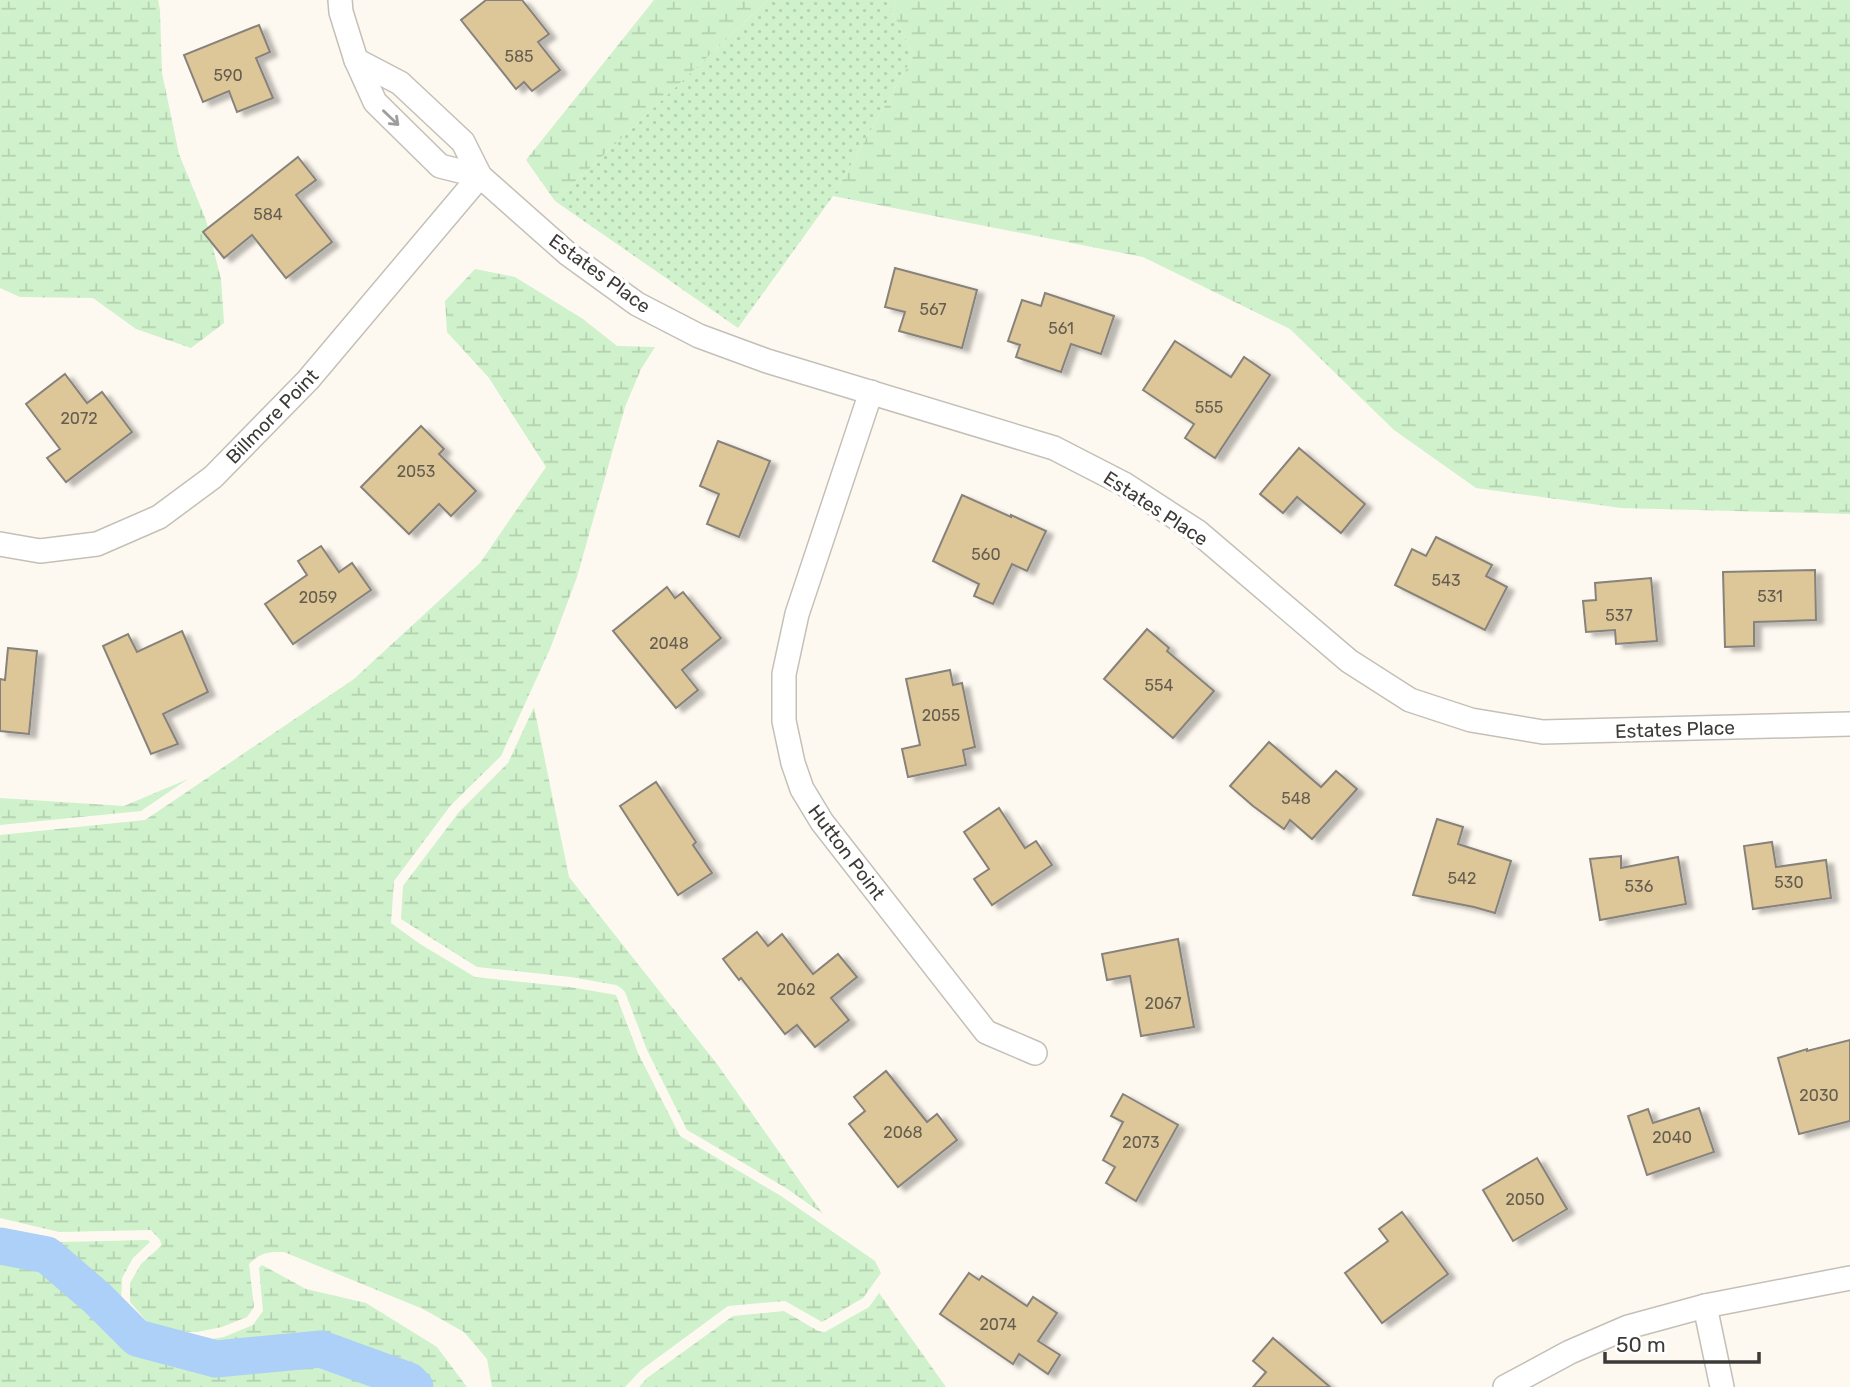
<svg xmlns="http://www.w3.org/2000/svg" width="1850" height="1387" viewBox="0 0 1850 1387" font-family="Rubik,sans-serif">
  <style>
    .grass { fill: url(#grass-dots) }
    .wetland { fill: url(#wetland-marsh) }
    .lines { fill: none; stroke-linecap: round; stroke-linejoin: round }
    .river { stroke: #acd0f7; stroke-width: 37 }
    .building { fill: #ddc697; stroke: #87837b; stroke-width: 2; filter: url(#shadow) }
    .minor-casing { stroke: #c4c0b7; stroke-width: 26 }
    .minor { stroke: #fff; stroke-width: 23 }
    .oneway { stroke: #9e9d9c }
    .labels { text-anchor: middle; stroke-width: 7; stroke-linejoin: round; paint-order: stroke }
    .number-label { font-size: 16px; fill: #655e50 }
    .street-label { font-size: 19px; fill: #3d3b38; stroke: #fff }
  </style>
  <defs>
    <pattern id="grass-dots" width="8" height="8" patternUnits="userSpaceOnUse" patternTransform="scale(1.75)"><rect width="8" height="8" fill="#cff1cb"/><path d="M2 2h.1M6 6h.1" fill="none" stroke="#b3d0af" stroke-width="1.8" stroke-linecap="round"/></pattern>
    <pattern id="wetland-marsh" width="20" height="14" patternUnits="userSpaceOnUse" patternTransform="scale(1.75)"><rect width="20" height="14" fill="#cff1cb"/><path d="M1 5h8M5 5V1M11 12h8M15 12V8" fill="none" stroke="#b3d0af"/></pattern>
    <filter id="shadow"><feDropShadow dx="7" dy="4" stdDeviation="2" flood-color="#0004"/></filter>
  </defs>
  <rect width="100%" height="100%" fill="#fef9f0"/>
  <path class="grass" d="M768,0H886L914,55L833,196L738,328L555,201Z"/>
  <g class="wetland">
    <path d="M0,0H158L160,10L162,73L179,154L206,220L221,279L224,323L191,348L136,329L93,298L20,297L0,288Z"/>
    <path d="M654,0H768L555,201L526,160Z"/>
    <path d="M886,0H1850V514L1621,508L1476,488L1394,430L1290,329L1143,257L833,196L914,55Z"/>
    <path d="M475,269L515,277L583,319L617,346L655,347L641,369L625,407L577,577L550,649L501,756L451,805L394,881L391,923L420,944L475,977L570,987L616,995L638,1053L680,1136L781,1196L875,1261L881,1273L863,1298L822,1322L785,1301L728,1306L641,1370L625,1387H492L487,1359L464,1332L423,1309L284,1252C268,1252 261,1252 249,1264L254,1307L247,1317L222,1327L197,1332L173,1331L150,1325L130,1302V1283L141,1264L162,1245L160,1240L151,1230L59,1232L0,1218V835L145,820L354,679L480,563L546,467L489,378L447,332L445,301Z"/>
    <path d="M534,707L569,877L717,1064L823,1214L786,1188L687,1130L647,1050L625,992L621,988L616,985L571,977L477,967L401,919L403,886L459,812L508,763Z"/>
    <path d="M188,779L141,811L0,825V798L124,806Z"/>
    <path d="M0,1228L60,1242L148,1240L150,1242L133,1258L122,1278L121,1304L145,1333L171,1340L198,1341L224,1337L253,1325L263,1311L259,1268L262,1265L306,1289L366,1303L437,1347L467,1387H0Z"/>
    <path d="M879,1293L946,1387H639L647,1378L733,1316L784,1311L818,1331L825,1332L869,1307Z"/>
  </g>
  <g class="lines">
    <path class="river" d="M0,1246L47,1255L97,1298L137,1338L216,1359L321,1349L409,1381L415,1387"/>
  </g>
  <g class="building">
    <path d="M486,0H522L549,34L538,42L560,70L532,91L524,82L516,89L461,20Z"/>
    <path d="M259,25L270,52L256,58L273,98L237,112L229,91L203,102L184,55Z"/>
    <path d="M298,157L316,180L296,195L332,242L286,278L252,235L224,258L203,232Z"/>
    <path d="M895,268L977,290L962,348L899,331L905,312L885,307Z"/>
    <path d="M1045,293L1114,316L1101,354L1071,344L1061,372L1016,357L1020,345L1008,341L1022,300L1041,306Z"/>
    <path d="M1175,341L1231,377L1244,357L1270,375L1215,458L1185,438L1194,424L1143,390Z"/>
    <path d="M65,374L87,403L102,392L132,432L66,482L47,458L60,449L26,404Z"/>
    <path d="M421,426L444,449L439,454L476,491L451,516L439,504L409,534L361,487Z"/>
    <path d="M718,441L770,461L739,537L707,524L719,494L700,486Z"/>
    <path d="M1299,448L1365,504L1341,533L1297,497L1283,513L1260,494Z"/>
    <path d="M962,495L1011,517V515L1046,531L1027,571L1012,564L993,604L974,596L979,584L933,561Z"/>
    <path d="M1436,537L1492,565L1486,576L1507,587L1485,630L1395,585L1412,549L1426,556Z"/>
    <path d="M321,546L339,572L352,563L371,590L293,644L265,604L307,575L298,561Z"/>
    <path d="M1815,570L1816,620L1754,622V646L1725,647L1723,572Z"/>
    <path d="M1651,578L1657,641L1616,644L1615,630L1586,632L1583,601L1596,600L1595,583Z"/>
    <path d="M667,587L675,598L683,592L721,638L682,670L698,690L676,708L613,631Z"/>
    <path d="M1147,629L1169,648L1167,651L1214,691L1173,738L1104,679Z"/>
    <path d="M182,631L208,692L163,714L178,744L151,754L103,646L128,634L137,652Z"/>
    <path d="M8,648L37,651L29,734L0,731V679L5,680Z"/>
    <path d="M950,670L953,685L962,683L975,747L963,750L966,765L908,777L902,749L920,745L906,679Z"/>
    <path d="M1269,742L1321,787L1336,771L1357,789L1312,839L1290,820L1284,829L1253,806L1230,786Z"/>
    <path d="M656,782L696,842L693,845L712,873L678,895L620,806Z"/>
    <path d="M999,808L1025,848L1036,841L1052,865L992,905L974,879L989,869L964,832Z"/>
    <path d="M1437,819L1463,827L1458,844L1511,861L1495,913L1474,907L1413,895Z"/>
    <path d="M1772,842L1776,867L1826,860L1831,898L1753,909L1744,846Z"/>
    <path d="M1621,856V868L1678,857L1686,904L1600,920L1590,859Z"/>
    <path d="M757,932L768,946L782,934L813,974L838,954L857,977L831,998L849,1020L815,1047L797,1025L785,1034L741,978L739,980L723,959Z"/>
    <path d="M1178,939L1194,1027L1141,1036L1130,976L1107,980L1102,954Z"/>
    <path d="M1850,1040V1121L1799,1134L1778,1058L1807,1049V1051Z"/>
    <path d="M886,1071L927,1122L937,1114L957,1140L898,1187L849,1124L865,1111L854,1097Z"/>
    <path d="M1123,1094L1178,1125L1136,1201L1106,1183L1115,1167L1103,1160L1123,1122L1111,1116Z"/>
    <path d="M1699,1108L1714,1152L1647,1175L1628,1116L1648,1109L1653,1123Z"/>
    <path d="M1537,1158L1567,1209L1513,1241L1483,1190Z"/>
    <path d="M1402,1212L1448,1274L1382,1323L1345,1273L1388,1241L1379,1229Z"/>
    <path d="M969,1273L979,1280L982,1276L1027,1306L1033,1297L1057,1313L1038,1341L1060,1355L1048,1374L1019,1354L1013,1364L940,1314Z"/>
    <path d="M1273,1338L1330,1387H1253L1266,1372L1253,1361Z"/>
  </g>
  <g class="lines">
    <defs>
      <g id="minor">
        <path d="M340,0L341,12L356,60L375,102L440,166L480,176"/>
        <path d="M356,60L400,83L463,142L480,176L568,254L637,304L699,336L767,361L1054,448L1124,484L1198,532L1349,661L1410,700L1471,720L1543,732L1850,724"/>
        <path d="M871,392L797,614L784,674V721L793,763L802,789L822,822L986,1032L1035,1053"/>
        <path d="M0,544L40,551L97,544L159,517L213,477L308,380L480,176"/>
        <path d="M1705,1306L1722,1387"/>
        <path d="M1505,1387L1570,1352L1628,1327L1705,1306L1850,1278"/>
      </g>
    </defs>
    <use href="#minor" class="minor-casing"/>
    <use href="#minor" class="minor"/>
  </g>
  <defs><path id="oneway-shaft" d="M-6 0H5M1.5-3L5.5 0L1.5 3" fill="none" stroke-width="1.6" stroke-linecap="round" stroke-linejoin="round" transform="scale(1.75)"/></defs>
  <use class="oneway" href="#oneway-shaft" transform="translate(391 118) rotate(44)"/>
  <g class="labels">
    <g class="number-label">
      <text x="519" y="62">585</text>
      <text x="228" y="81">590</text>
      <text x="268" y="220">584</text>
      <text x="933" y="315">567</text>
      <text x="1061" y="334">561</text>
      <text x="1209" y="413">555</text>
      <text x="79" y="424">2072</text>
      <text x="416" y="477">2053</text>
      <text x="986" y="560">560</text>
      <text x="1446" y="586">543</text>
      <text x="1770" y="602">531</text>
      <text x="318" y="603">2059</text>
      <text x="1619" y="621">537</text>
      <text x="669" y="649">2048</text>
      <text x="1159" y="691">554</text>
      <text x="941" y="721">2055</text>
      <text x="1296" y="804">548</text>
      <text x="1462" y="884">542</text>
      <text x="1789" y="888">530</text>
      <text x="1639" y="892">536</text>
      <text x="796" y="995">2062</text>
      <text x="1163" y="1009">2067</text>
      <text x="1819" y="1101">2030</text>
      <text x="903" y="1138">2068</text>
      <text x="1672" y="1143">2040</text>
      <text x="1141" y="1148">2073</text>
      <text x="1525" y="1205">2050</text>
      <text x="998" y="1330">2074</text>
    </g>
    <g class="street-label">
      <text transform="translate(600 273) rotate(36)" y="7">Estates Place</text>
      <text transform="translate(272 416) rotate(-46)" y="7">Billmore Point</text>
      <text transform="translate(1156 508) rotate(33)" y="7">Estates Place</text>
      <text transform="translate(1675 729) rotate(-2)" y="7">Estates Place</text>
      <text transform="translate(847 852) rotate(53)" y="7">Hutton Point</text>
    </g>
  </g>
  <path d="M1605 1352v10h154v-10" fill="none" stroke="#3d3b38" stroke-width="3.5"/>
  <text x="1616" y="1352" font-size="21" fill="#3d3b38" stroke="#ffffff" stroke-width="5" paint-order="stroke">50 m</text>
</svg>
